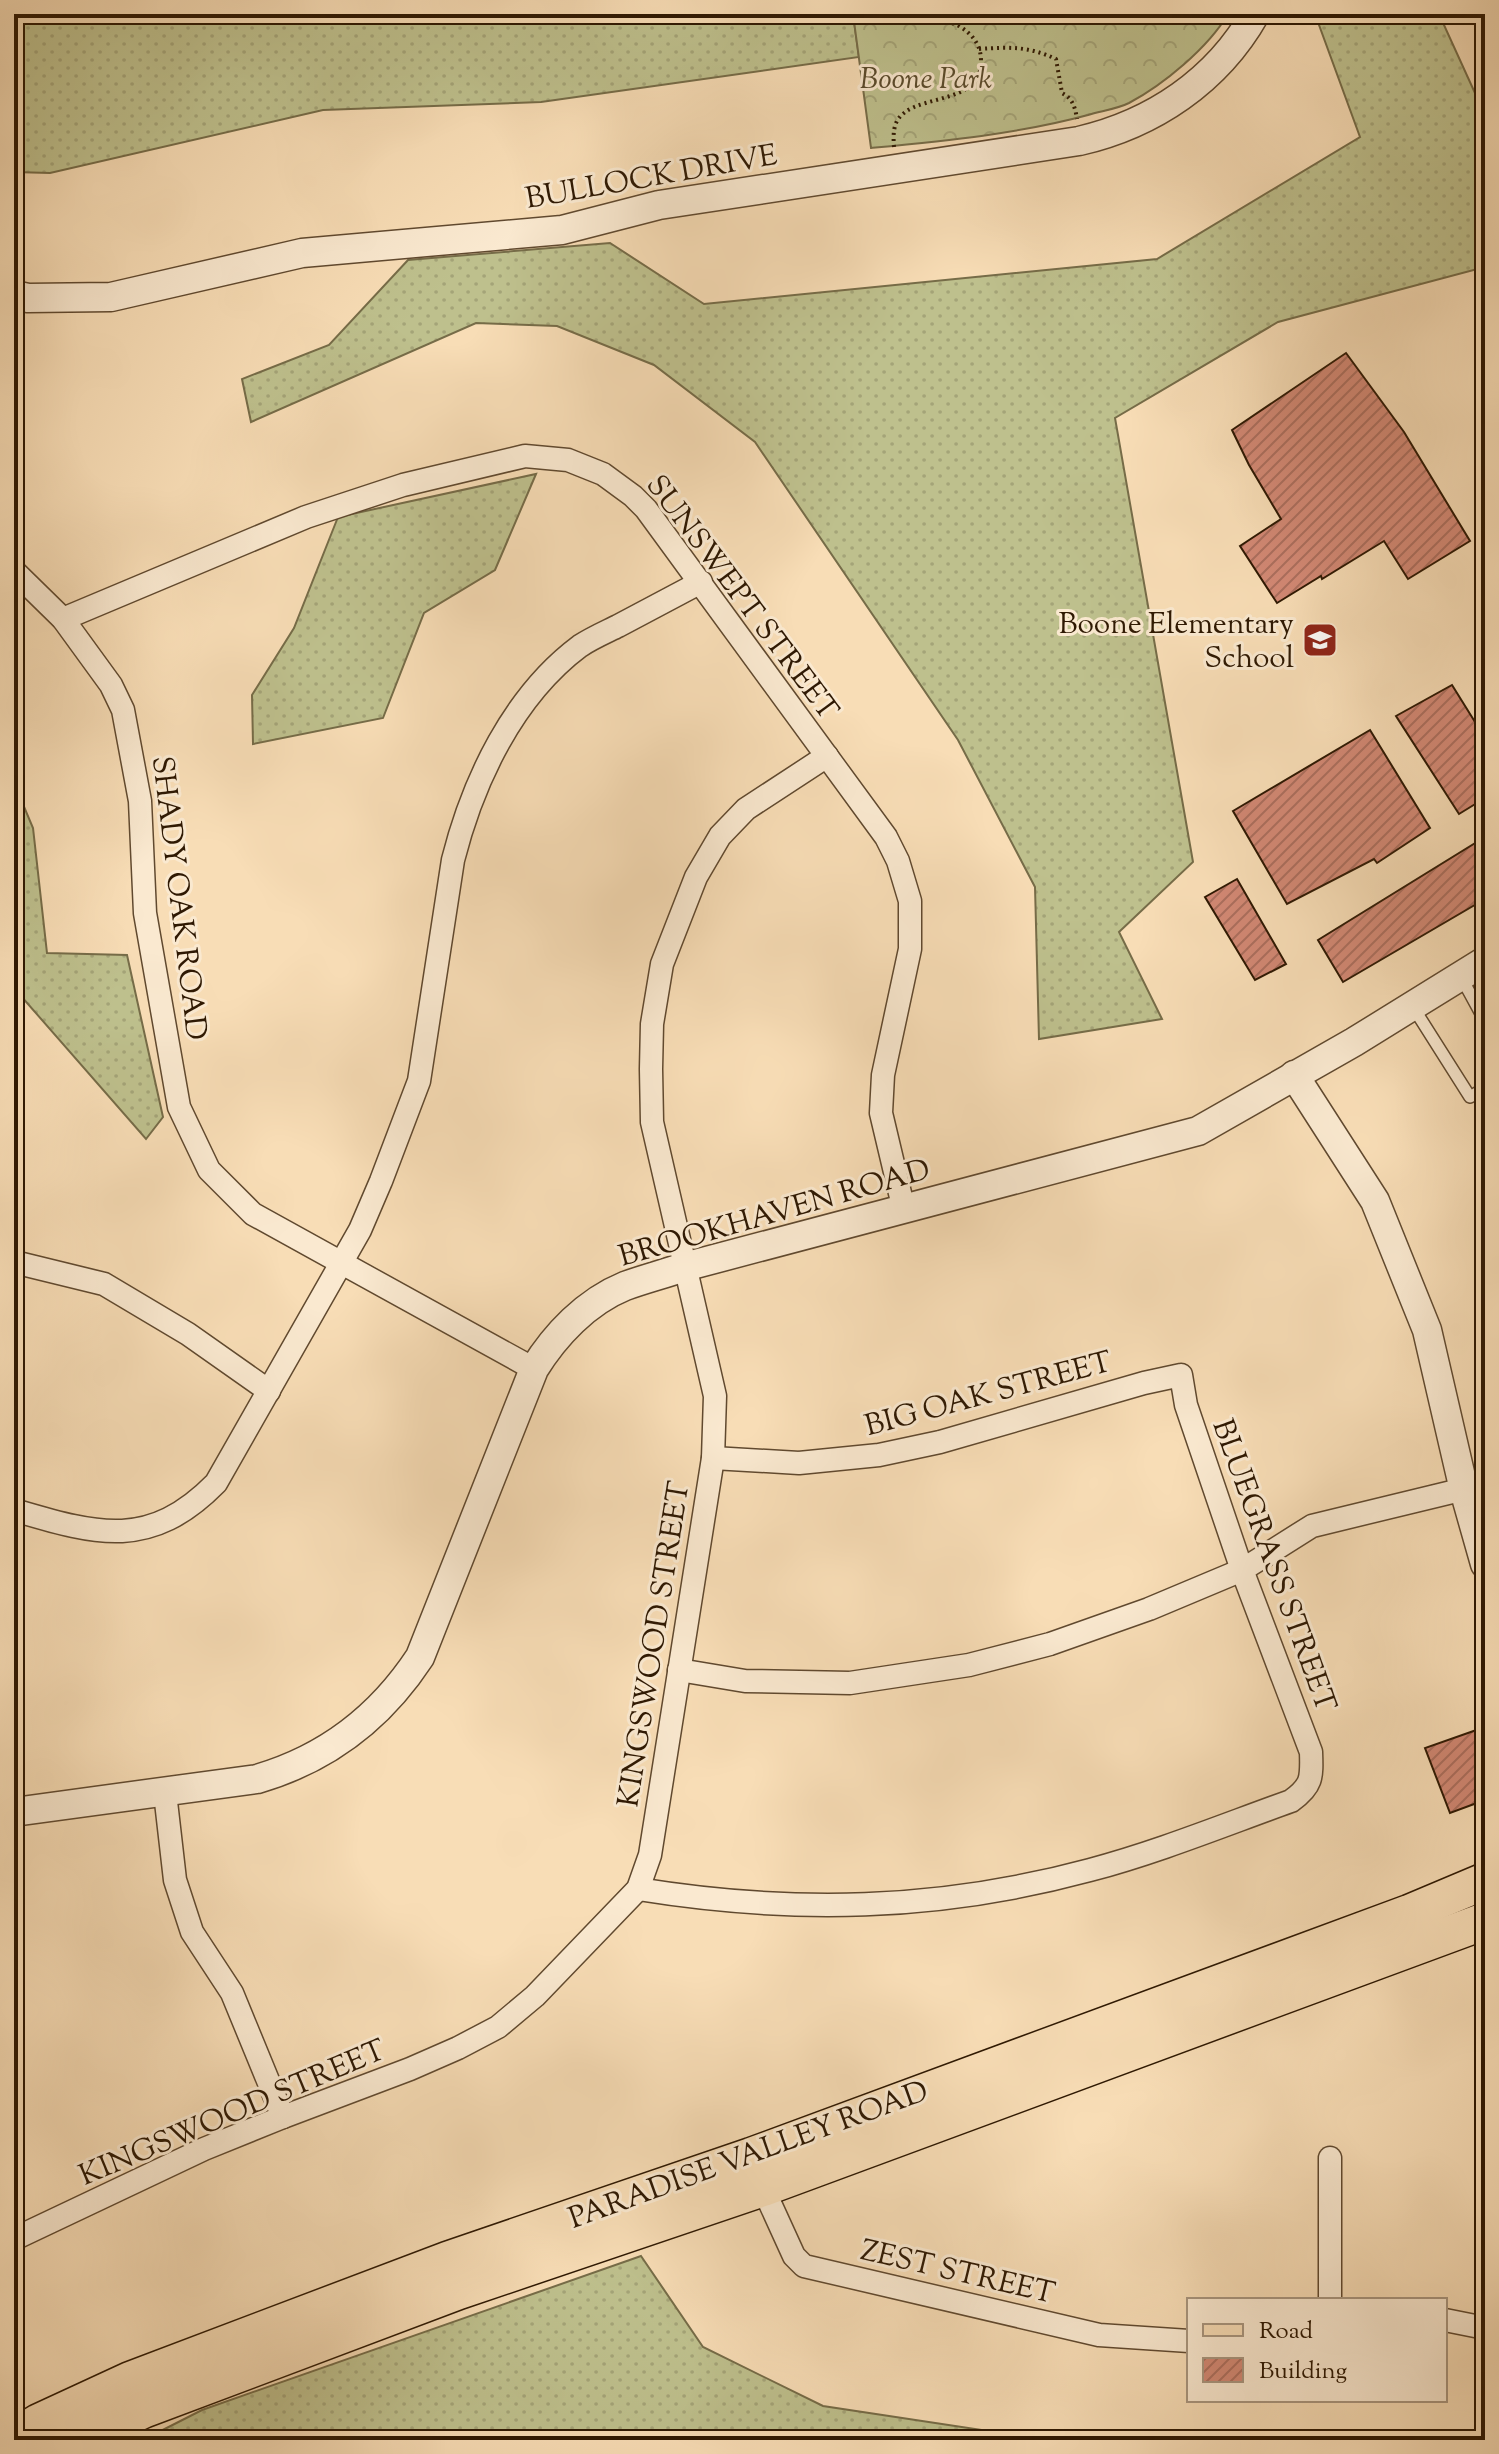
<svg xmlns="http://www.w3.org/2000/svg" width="1499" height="2454" viewBox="0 0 1499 2454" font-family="'Sorts Mill Goudy',serif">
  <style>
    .grass { fill: url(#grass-dots); stroke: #766c48; stroke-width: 2 }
    .forest { fill: url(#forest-crowns); stroke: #766c48; stroke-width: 2 }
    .building { fill: url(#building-hatch); stroke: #2e1802; stroke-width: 2 }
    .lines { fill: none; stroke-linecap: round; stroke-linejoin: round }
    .service-casing { stroke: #60492f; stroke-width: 14 }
    .minor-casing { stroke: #60492f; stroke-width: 25 }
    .tertiary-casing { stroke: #60492f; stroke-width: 31 }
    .primary-casing { stroke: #2e1802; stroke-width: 39 }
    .path { stroke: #2e1802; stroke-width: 4; stroke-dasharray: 2 4; stroke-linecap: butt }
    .service { stroke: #fae9d0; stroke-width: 11 }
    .minor { stroke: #fae9d0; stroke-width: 22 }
    .tertiary { stroke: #fae9d0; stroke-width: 28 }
    .primary { stroke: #f8ddb6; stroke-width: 36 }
    .labels { text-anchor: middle; stroke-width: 6; stroke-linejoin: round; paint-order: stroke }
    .park-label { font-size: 30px; font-style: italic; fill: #594a2c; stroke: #fae9d0 }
    .street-label { font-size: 30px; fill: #2e1802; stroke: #fae9d0 }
    .poi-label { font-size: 30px; fill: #2e1802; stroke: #fae9d0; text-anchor: end }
  </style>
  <defs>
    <pattern id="grass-dots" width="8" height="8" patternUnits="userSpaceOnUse" patternTransform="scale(2)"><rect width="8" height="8" fill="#bec08d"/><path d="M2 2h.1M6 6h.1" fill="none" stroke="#a4a478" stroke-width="1.8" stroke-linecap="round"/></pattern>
    <pattern id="forest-crowns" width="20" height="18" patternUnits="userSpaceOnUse" patternTransform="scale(2)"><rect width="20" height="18" fill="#bec08d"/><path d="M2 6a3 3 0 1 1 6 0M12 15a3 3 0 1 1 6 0" fill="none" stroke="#a4a478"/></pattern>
    <pattern id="building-hatch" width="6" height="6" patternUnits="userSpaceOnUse" patternTransform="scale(2)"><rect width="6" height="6" fill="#d28874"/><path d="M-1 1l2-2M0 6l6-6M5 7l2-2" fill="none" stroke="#ab6e5d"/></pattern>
  </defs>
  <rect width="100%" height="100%" fill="#f8ddb6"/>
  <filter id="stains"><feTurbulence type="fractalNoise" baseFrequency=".0025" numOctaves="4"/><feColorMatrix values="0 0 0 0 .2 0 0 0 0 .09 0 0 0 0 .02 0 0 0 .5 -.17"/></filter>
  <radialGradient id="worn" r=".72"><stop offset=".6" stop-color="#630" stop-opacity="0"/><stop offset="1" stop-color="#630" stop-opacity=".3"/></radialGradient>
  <g class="grass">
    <path d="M14,14H853L859,57L541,102L323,110L50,173L14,172Z"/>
    <path d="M1315,14H1439L1485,115V267L1278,322L1115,418L1193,862L1119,932L1162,1019L1039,1039L1035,887L958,740L755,442L654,365L557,326L476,323L251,422L242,379L329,345L408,260L610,243L704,304L1157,259L1360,137Z"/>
    <path d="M536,474L495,570L424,613L383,718L253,744L252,695L294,628L338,517Z"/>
    <path d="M14,783L33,828L47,953L127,955L163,1117L146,1139L14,988Z"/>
    <path d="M641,2256L703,2347L823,2406L1048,2440H143L202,2410Z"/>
  </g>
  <path class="forest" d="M853,14H1228C1208,48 1163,85 1129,103C1117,109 1101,111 1088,115C1018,134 944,141 871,148Z"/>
  <g class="building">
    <path d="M1346,353L1404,432L1470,541L1408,579L1384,541L1322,579L1321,576L1277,603L1240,546L1281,519L1249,465L1232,430Z"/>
    <path d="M1452,685L1485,738V798L1459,814L1396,716Z"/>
    <path d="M1370,730L1430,828L1377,863L1374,859L1287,904L1233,811Z"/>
    <path d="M1485,837V899L1343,982L1318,940Z"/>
    <path d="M1237,879L1286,964L1255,980L1205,897Z"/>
    <path d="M1485,1727V1800L1450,1813L1425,1748Z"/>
  </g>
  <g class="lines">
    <defs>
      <g id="service">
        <path d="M1461,977L1485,1021"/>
        <path d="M1413,1007L1470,1097L1485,1088"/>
      </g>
      <g id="minor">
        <path d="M14,571L63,619L111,685L123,710L140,801L145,913L179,1107L209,1170L253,1214L534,1369"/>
        <path d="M63,619L306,517L403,485L525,456L568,460L603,474L633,496L646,509L886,837L898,861L910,901V949L883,1075L881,1113L904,1210"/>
        <path d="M14,1262L104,1284L188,1334L269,1391"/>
        <path d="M14,1510C96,1534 149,1551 216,1483L360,1230L381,1181L419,1081L453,860C473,781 513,696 580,646C592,638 606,632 618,626C646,611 673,597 701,582"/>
        <path d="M679,1670L745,1681L850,1683L969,1665L1050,1644L1149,1609L1242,1570L1312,1526L1485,1484"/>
        <path d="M165,1793L175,1880L192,1932L232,1993L283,2117"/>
        <path d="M638,1889C793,1914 938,1911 1090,1870C1158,1852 1224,1825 1291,1801C1312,1786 1312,1778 1311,1752L1242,1570L1186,1405L1181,1375L1144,1383L940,1442L879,1455L799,1463L713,1458"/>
        <path d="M763,2188L794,2256L804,2266L1099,2335L1189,2341"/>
        <path d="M14,2239L204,2149L283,2117L410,2069L458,2048L498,2027L535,1996L638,1889L650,1855L713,1458L715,1396L652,1122L651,1069L652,1024L662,964L696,877L720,836L746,809L827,756"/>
        <path d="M1330,2300V2158"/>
        <path d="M1445,2320L1485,2328"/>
      </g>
      <g id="tertiary">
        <path d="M14,295L28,298L111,297L302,253L562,230L659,205L1079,141C1153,124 1217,81 1255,14"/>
        <path d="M1294,1075L1375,1201L1427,1330L1464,1490L1485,1564"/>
        <path d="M14,1812L257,1779C326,1759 380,1718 420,1657L534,1369C555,1335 586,1302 625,1286C644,1279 664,1274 684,1267L1198,1131L1354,1042L1485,961"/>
      </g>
      <g id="primary">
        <path d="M14,2437L39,2422L130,2380L447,2260L751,2156L1409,1913L1485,1881"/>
        <path d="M80,2440L143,2410L459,2291L763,2188L1485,1921"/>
      </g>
    </defs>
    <use href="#service" class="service-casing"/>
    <use href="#minor" class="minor-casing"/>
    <use href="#tertiary" class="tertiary-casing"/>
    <use href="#primary" class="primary-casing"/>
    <g class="path">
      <path d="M979,49C1010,47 1028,46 1056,59L1062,93C1073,99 1075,107 1077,119"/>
      <path d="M894,147C893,134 893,121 904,113C926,95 982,102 981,61C981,44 972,34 959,26C946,19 935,24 922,22C916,21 910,16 905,14"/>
    </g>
    <use href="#service" class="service"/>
    <use href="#minor" class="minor"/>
    <use href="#tertiary" class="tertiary"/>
    <use href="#primary" class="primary"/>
  </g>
  <defs>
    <symbol id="school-square" viewBox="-11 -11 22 22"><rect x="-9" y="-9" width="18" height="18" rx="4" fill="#8f2418" stroke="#fae9d0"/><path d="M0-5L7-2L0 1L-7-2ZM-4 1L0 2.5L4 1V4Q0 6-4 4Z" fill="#fff"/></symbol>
  </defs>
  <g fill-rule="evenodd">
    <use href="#school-square" x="1300" y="620" width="40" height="40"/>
  </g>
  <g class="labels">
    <g class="park-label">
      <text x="926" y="88">Boone Park</text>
    </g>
    <g class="street-label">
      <text transform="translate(651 176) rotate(-10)" y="10">BULLOCK DRIVE</text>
      <text transform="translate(743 597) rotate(53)" y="10">SUNSWEPT STREET</text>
      <text transform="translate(180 898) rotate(83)" y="10">SHADY OAK ROAD</text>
      <text transform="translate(774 1212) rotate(-16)" y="10">BROOKHAVEN ROAD</text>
      <text transform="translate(988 1393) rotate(-15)" y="10">BIG OAK STREET</text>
      <text transform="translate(1275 1565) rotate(70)" y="10">BLUEGRASS STREET</text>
      <text transform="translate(653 1644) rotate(-81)" y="10">KINGSWOOD STREET</text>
      <text transform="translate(232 2112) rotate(-23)" y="10">KINGSWOOD STREET</text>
      <text transform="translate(748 2154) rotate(-20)" y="10">PARADISE VALLEY ROAD</text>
      <text transform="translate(958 2271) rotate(13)" y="10">ZEST STREET</text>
    </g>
    <g class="poi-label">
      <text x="1294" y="633">Boone Elementary<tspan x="1294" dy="34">School</tspan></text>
    </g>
  </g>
  <rect width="1499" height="2454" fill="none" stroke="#f8ddb6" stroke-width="48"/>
  <rect x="16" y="16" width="1467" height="2422" fill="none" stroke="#2e1802" stroke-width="4"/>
  <rect x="24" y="24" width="1451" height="2406" fill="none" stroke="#2e1802" stroke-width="2"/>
  <rect x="1187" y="2298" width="260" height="104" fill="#fae9d0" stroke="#a8957e" stroke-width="2"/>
  <rect x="1203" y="2324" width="40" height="12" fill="#f8ddb6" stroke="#a8957e" stroke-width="2"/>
  <text x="1259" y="2338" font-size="24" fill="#2e1802">Road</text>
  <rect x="1203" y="2358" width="40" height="24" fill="url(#building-hatch)" stroke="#a8957e" stroke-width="2"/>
  <text x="1259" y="2378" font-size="24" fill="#2e1802">Building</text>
  <rect width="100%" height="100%" filter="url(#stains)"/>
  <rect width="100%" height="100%" fill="url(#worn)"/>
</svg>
